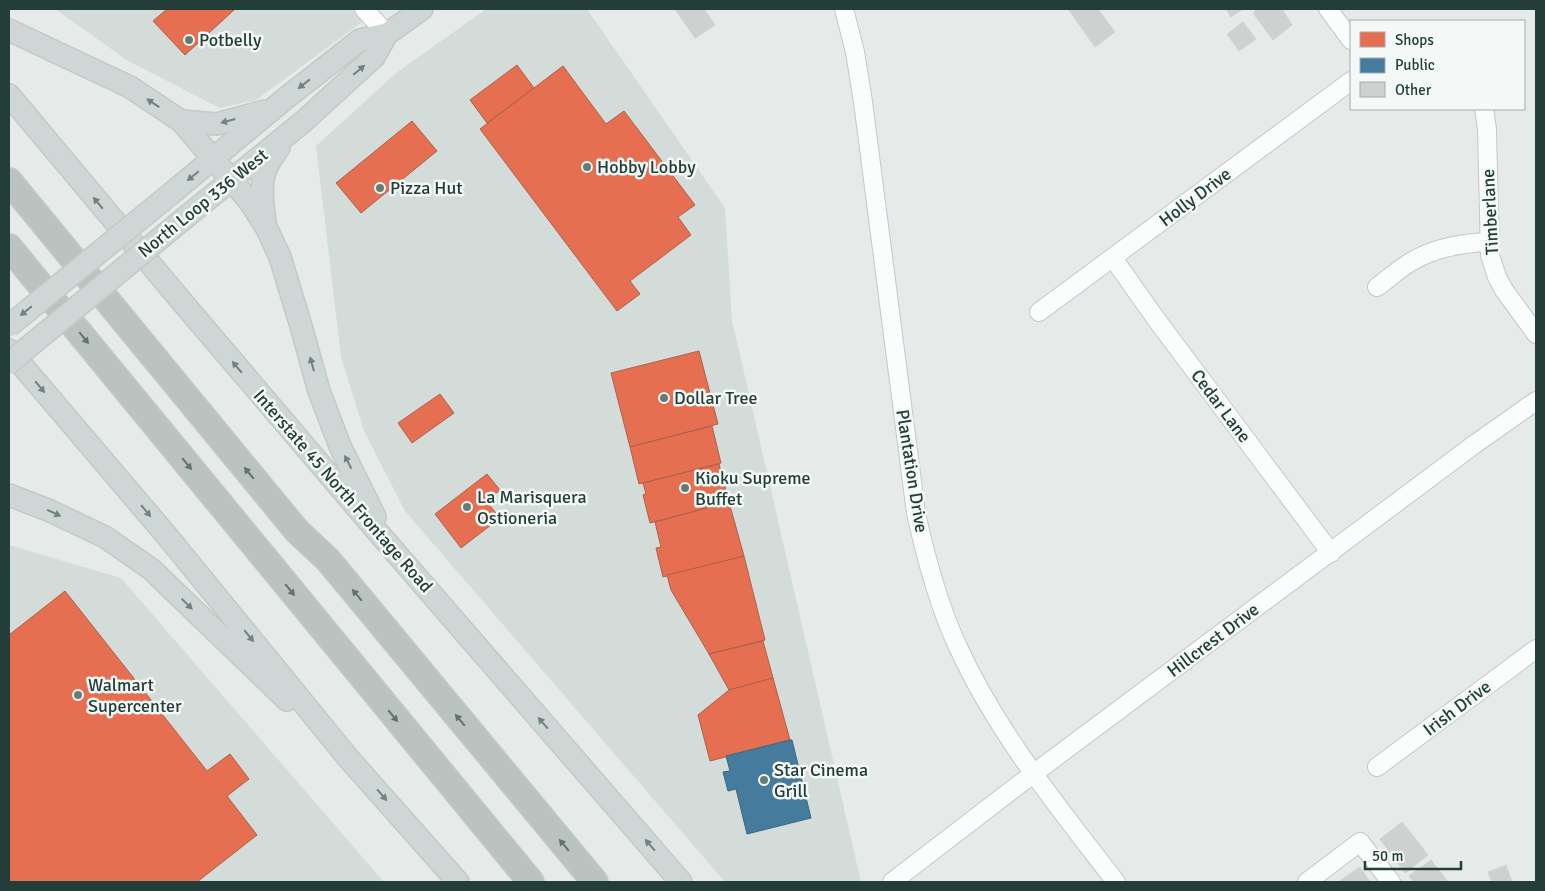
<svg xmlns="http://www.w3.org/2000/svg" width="1545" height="891" viewBox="0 0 1545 891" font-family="Signika,sans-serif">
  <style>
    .built { fill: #d4dcd9 }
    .shops { fill: #e76f51; stroke: #ac604a }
    .public { fill: #457b9d; stroke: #3b697f }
    .building { fill: #cdd2d0; stroke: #cfd4d2 }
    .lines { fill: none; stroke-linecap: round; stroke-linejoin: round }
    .minor-casing { stroke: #c3c8c6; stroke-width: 20 }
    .major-casing { stroke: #c2cac8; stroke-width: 24 }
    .highway-casing { stroke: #c2cac8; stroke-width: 28 }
    .minor { stroke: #fbfcfc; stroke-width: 18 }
    .major { stroke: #ced7d5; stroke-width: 21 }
    .highway { stroke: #bbc3c1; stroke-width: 25 }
    .major-bridge-casing { stroke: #c2cac8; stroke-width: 24; stroke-linecap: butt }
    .major-bridge { stroke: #ced7d5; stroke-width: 21 }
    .oneway { fill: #70837f }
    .oneway2 { fill: #60736f }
    .poi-dot { fill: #677b76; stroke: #f4f9f7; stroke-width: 2 }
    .labels { text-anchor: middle; stroke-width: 5; stroke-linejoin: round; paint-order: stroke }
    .poi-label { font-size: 18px; fill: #233e38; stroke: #f4f9f7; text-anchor: start }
    .street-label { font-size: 18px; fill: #233e38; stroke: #f4f9f7 }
  </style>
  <rect width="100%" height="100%" fill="#e6ebe9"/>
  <g class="built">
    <path d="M55,9H380L256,100L220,108L128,61Z"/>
    <path d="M486,9H587L725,208L732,320L861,882H725L405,511L364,431L341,357L316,146L396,73Z"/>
    <path d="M9,545L121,578L384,882H9Z"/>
  </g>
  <g class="shops">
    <path d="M167,9H235L185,55L153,21Z"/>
    <path d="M517,65L534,88L487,123L470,100Z"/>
    <path d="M563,66L606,124L624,111L695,205L678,217L691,235L630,281L640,294L617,311L480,129Z"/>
    <path d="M412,121L437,151L361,213L336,183Z"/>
    <path d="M699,351L718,424L630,447L611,373Z"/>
    <path d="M440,394L454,413L412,443L398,423Z"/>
    <path d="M712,426L721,463L639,484L630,447Z"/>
    <path d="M719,464L729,502L650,523L643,495L646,494L643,483Z"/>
    <path d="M487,474L500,490L486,501L500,518L461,548L435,514Z"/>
    <path d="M729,502L744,556L663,577L656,548L661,547L655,522Z"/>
    <path d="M744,556L765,640L709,654L671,590L667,575Z"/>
    <path d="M65,591L207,771L230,754L249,779L227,796L257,835L197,882H9V635Z"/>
    <path d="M763,641L773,678L729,690L709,654Z"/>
    <path d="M773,678L790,740L710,761L698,715L729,690Z"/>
  </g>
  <path class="public" d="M790,740H792L811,818L747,834L736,789L728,791L723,772L730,771L726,756Z"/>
  <g class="building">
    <path d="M675,9H704L715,25L695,38Z"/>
    <path d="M1068,9H1098L1115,32L1095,47Z"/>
    <path d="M1226,9H1243L1231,17Z"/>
    <path d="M1257,9H1282L1292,25L1273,40L1253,13Z"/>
    <path d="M1243,22L1256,39L1239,51L1227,34Z"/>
    <path d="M1402,822L1428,855L1405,873L1380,839Z"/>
    <path d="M1431,860L1448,882H1413L1409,876Z"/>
    <path d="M1506,865L1512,882H1492L1488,872Z"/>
    <path d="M1360,867L1370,882H1338Z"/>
  </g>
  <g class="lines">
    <defs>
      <g id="minor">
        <path d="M364,9L387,34"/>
        <path d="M844,9L855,52L863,102L916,513C926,559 938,604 958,647C998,734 1058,807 1116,882"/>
        <path d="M1328,9L1351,40"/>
        <path d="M1484,109L1487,129L1490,255L1497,277L1504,290L1536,334"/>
        <path d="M1113,258L1156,319L1331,553"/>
        <path d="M1377,287C1388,279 1398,270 1409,263C1433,248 1461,243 1489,242"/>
        <path d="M1039,312L1351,81"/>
        <path d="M1377,767L1536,649"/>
        <path d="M892,882L1021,783L1475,444L1536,401"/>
        <path d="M1307,882L1360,842L1391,882"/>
      </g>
      <g id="major">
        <path d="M9,30L130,87L181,121L250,202L266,227L280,257L301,326L319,391L340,446L375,517"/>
        <path d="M9,95L183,303L382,537L681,882"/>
        <path d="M181,121L217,124L264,111"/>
        <path d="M173,192L286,98L360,40L387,34"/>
        <path d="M186,217L304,121L374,57L387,34L422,9"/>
        <path d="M265,222C263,205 259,184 267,167C270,160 275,154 279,147"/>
        <path d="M9,350L167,536L349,759L458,882"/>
        <path d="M9,495L48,510L105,537L151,569L287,700"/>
      </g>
      <g id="highway">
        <path d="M9,181L297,531L328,560L595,882"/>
        <path d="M9,247L531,882"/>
      </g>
    </defs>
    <use href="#minor" class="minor-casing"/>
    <use href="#major" class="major-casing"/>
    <use href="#highway" class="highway-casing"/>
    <use href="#minor" class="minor"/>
    <use href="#major" class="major"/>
    <use href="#highway" class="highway"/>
    <defs>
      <g id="major-bridge">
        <path d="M9,326L173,192"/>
        <path d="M9,363L186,217"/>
      </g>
    </defs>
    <use href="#major-bridge" class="major-bridge-casing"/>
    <use href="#major-bridge" class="major-bridge"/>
  </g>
  <defs><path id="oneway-solid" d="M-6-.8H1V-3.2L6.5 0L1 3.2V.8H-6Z" transform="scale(1.25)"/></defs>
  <g class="oneway">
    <use href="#oneway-solid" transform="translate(359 70) rotate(-40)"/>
    <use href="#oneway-solid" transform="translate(304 84) rotate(142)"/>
    <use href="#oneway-solid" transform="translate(153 103) rotate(-147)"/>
    <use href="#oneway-solid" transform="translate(228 121) rotate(165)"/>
    <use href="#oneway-solid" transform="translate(193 176) rotate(141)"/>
    <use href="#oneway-solid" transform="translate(98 203) rotate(-130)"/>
    <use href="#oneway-solid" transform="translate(26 311) rotate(141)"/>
    <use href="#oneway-solid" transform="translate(312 364) rotate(-105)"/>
    <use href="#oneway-solid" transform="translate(237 367) rotate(-130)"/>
    <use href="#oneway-solid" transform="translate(40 387) rotate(50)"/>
    <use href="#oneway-solid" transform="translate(348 462) rotate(-117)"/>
    <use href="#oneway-solid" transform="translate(146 511) rotate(50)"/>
    <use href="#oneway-solid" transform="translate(54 513) rotate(25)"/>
    <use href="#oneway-solid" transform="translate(187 604) rotate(44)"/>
    <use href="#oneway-solid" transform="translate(249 636) rotate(51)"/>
    <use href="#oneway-solid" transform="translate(543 723) rotate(-131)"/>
    <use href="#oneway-solid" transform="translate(382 795) rotate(49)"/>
    <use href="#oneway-solid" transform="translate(650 845) rotate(-131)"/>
  </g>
  <g class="oneway2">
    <use href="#oneway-solid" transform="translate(84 338) rotate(51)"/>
    <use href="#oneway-solid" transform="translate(187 464) rotate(51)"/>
    <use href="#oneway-solid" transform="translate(249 473) rotate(-130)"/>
    <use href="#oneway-solid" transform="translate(290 590) rotate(51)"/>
    <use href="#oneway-solid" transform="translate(357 595) rotate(-130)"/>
    <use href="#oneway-solid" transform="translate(393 716) rotate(50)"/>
    <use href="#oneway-solid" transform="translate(460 720) rotate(-130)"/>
    <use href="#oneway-solid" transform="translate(564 845) rotate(-130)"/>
  </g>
  <g class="poi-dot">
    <circle cx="189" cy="40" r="5"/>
    <circle cx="587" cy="167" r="5"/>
    <circle cx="380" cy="188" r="5"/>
    <circle cx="664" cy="398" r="5"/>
    <circle cx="685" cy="488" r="5"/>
    <circle cx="467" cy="507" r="5"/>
    <circle cx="78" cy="695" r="5"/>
    <circle cx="764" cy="780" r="5"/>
  </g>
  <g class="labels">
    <g class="poi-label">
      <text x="199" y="46">Potbelly</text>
      <text x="597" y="173">Hobby Lobby</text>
      <text x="390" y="194">Pizza Hut</text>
      <text x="674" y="404">Dollar Tree</text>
      <text x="695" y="484">Kioku Supreme<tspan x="695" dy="21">Buffet</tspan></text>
      <text x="477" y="503">La Marisquera<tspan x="477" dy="21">Ostioneria</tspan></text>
      <text x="88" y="691">Walmart<tspan x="88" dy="21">Supercenter</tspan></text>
      <text x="774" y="776">Star Cinema<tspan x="774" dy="21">Grill</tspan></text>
    </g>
    <g class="street-label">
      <text transform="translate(1195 197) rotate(-37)" y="6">Holly Drive</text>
      <text transform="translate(203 203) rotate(-39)" y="6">North Loop 336 West</text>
      <text transform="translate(1490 212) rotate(-93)" y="6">Timberlane</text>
      <text transform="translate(1221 406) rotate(53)" y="6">Cedar Lane</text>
      <text transform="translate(912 471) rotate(81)" y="6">Plantation Drive</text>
      <text transform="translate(343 491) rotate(49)" y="6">Interstate 45 North Frontage Road</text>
      <text transform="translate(1213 640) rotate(-37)" y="6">Hillcrest Drive</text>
      <text transform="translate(1457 708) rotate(-37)" y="6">Irish Drive</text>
    </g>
  </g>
  <rect width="1545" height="891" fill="none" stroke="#233e38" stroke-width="20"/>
  <rect x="1350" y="20" width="175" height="90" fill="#f4f9f7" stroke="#a0aeab"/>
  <rect x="1360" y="32" width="25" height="15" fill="#e76f51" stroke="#a0aeab"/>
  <text x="1395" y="45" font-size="15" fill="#233e38">Shops</text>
  <rect x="1360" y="58" width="25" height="15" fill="#457b9d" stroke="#a0aeab"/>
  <text x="1395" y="70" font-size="15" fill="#233e38">Public</text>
  <rect x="1360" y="82" width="25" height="15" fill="#cdd2d0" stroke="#a0aeab"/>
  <text x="1395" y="95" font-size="15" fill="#233e38">Other</text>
  <path d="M1365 861v8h96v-8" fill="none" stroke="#233e38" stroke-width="2.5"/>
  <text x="1372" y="861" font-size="15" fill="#233e38" stroke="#f4f9f7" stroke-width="4" paint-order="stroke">50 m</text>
</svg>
